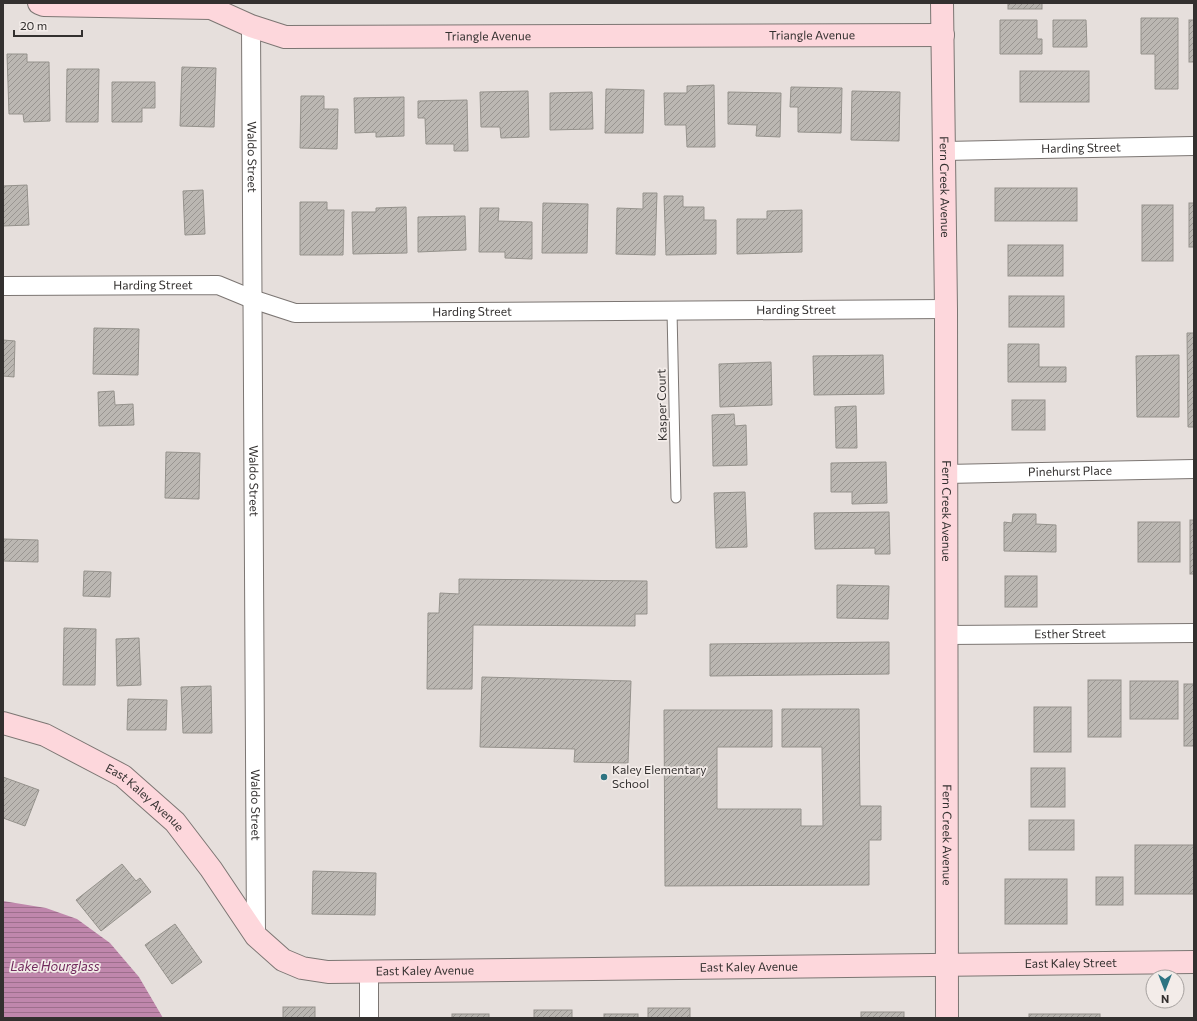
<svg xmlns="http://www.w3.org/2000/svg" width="1197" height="1021" viewBox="0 0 1197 1021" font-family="Commissioner,sans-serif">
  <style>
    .water { fill: url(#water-rules) }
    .building { fill: url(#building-hatch); stroke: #95928c }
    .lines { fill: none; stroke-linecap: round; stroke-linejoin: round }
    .lane-casing { stroke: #7c7673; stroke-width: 11 }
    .street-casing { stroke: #7c7673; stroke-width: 20 }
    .secondary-casing { stroke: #7c7673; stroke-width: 24 }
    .lane { stroke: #fff; stroke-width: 9 }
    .street { stroke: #fff; stroke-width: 18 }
    .secondary { stroke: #fdd7dc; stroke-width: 22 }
    .poi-dot { fill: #2e7482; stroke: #f3ece9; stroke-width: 1.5 }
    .labels { text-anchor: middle; stroke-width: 3.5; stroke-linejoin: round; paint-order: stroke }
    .street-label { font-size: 12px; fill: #33302f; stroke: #f3ece9 }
    .poi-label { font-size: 12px; fill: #33302f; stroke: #f3ece9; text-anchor: start }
    .water-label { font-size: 13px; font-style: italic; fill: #712b5d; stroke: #f3ece9 }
  </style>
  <defs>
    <pattern id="water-rules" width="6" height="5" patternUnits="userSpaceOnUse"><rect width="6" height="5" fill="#c087ac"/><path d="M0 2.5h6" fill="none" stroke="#9d6f8c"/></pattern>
    <pattern id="building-hatch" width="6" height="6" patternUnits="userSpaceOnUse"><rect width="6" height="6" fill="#bbb7b2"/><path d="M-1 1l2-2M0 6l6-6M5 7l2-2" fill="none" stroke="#999591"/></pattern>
  </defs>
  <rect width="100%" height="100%" fill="#e6dfdc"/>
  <path class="water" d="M3,901L46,908L77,919L110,943L139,977L163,1018H3Z"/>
  <g class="building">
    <rect x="1008" y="3" width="34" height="6"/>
    <path d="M1141,18H1178V89H1155V54H1141Z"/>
    <path d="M1000,20H1037V39H1042V54H1000Z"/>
    <path d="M1053,20H1086L1087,47H1053Z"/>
    <rect x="1189" y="20" width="5" height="42"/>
    <path d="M7,54H27V62H49L50,121L24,122L23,114H9Z"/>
    <path d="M182,67L216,68L214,127L180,126Z"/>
    <path d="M67,69H99L98,122H66Z"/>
    <rect x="1020" y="71" width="69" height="31"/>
    <path d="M112,82H155V108H142V122H112Z"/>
    <path d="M714,85L715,147H687L686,125H665L664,93H687V86Z"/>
    <path d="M791,87L842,88L841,133L798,132V107H790Z"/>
    <path d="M606,89L644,90L643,133H605Z"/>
    <path d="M528,91L529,137L501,138L500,127H481L480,92Z"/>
    <path d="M852,91L900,92L899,141L851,140Z"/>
    <path d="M592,92L593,129L550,130V93Z"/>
    <path d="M728,92L781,93L780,137L756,136L757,125L728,124Z"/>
    <path d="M301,96H324V109H338L337,149L300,148Z"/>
    <path d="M404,97V136L376,137V132L355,133L354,98Z"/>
    <path d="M467,100L468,151H454V144H426L425,118H418V101Z"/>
    <path d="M27,185L29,225L3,226V186Z"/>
    <rect x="995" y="188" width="82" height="33"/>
    <path d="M203,190L205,234L185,235L183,191Z"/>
    <path d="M643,193H657L655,255L616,254L617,208L643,209Z"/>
    <path d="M664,196H683V207H704V220H716V254L666,255Z"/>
    <path d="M300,202H327V210H344L343,255H300Z"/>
    <path d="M543,203L588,204L587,253H542Z"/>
    <rect x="1189" y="203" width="5" height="44"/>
    <rect x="1142" y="205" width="31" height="56"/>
    <path d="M406,207L407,253L353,254L352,212H376V208Z"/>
    <path d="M480,208H499L498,221L532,222V259L505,258V252H479Z"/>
    <path d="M802,210V252L737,254V219H767V211Z"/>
    <path d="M465,216L466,250L418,252V217Z"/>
    <rect x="1008" y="245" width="55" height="31"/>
    <rect x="1009" y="296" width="55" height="31"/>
    <path d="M94,328L139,329L138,375L93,374Z"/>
    <path d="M1187,333H1194V427H1188Z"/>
    <path d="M3,340L15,341L14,377L3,376Z"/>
    <path d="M1008,344H1039V367H1066V382H1008Z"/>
    <path d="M883,355L884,394L814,395L813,356Z"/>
    <path d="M1179,355V417H1137L1136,356Z"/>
    <path d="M771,362L772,405L720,407L719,364Z"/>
    <path d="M114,391L115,405L133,404L134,425L99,426L98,392Z"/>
    <rect x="1012" y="400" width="33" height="30"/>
    <path d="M856,406L857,448H836L835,407Z"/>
    <path d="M734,414L735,426L746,425L747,465L713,466L712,415Z"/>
    <path d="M166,452L200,453L199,499L165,498Z"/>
    <path d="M886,462L887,503L852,504V492H831V463Z"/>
    <path d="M745,492L747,547L716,548L714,493Z"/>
    <path d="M889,512L890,554H875V548L815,549L814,513Z"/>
    <path d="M1013,514H1036V524L1056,525V552L1004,551V522L1012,523Z"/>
    <rect x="1190" y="520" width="4" height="54"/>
    <rect x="1138" y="522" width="42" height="40"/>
    <path d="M3,539L38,540V562L3,561Z"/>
    <path d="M84,571L111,572L110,597L83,596Z"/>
    <rect x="1005" y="576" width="32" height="31"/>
    <path d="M459,579L647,581V614H635V626L473,625L472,689H427L428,613H439L440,593L459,594Z"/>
    <path d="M837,585L889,586L888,619L837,618Z"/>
    <path d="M64,628L96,629L95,685H63Z"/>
    <path d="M139,638L141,685L117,686L116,639Z"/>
    <path d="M889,642V674L710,676V644Z"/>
    <path d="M482,677L631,681L628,763L574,762L575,749L480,747Z"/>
    <rect x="1088" y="680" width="33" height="57"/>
    <rect x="1130" y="681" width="48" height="38"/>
    <rect x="1184" y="684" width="10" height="62"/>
    <path d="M211,686L212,733H183L181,687Z"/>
    <path d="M128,699L167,700L166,730H127Z"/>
    <rect x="1034" y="707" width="37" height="45"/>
    <path d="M782,709H859L860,806H881V840H869V885L665,886L664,710H772V747H717V809H801V826H823L822,747H782Z"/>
    <rect x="1031" y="768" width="34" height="39"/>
    <path d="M3,777L39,790L25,826L3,818Z"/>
    <rect x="1029" y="820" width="45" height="30"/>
    <rect x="1135" y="845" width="59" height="49"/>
    <path d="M122,864L136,881L140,878L151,892L101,931L76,900Z"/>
    <path d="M313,871L376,873L375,915L312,914Z"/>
    <rect x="1096" y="877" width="27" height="28"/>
    <rect x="1005" y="879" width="62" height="45"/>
    <path d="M175,924L202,962L172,984L145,945Z"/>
    <rect x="283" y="1007" width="32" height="11"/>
    <rect x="648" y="1008" width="42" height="10"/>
    <rect x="534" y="1010" width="38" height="8"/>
    <rect x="861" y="1012" width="43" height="6"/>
    <rect x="452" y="1014" width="37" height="4"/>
    <rect x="604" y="1014" width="34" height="4"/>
    <rect x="1029" y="1014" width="71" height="4"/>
  </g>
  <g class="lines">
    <defs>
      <path id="lane" d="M672,311L676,498"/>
      <g id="street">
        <path id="s1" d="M251,26L256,936"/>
        <path id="s2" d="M945,151L1194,146"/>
        <path id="s3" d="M3,286L218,285L252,299L295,313L946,309"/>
        <path id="s4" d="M946,474L1194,469"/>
        <path id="s5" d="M946,635L1194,633"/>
        <path d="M369,971V1018"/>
      </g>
      <g id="secondary">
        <path id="s6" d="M39,3L44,5L211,8L251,26L285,37L943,35"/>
        <path id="s7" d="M942,3L946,309L947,1018"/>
        <path id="s8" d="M3,723L45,735L123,776L175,822L211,869L256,936L283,960L302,968L328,972L1194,962"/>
      </g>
    </defs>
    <use href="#lane" class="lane-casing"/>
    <use href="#street" class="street-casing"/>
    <use href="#secondary" class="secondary-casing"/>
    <use href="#lane" class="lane"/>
    <use href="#street" class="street"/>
    <use href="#secondary" class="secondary"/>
  </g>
  <circle class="poi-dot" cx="604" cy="777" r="4"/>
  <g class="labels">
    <g class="street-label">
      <text dy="4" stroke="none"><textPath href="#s6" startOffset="779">Triangle Avenue</textPath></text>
      <text dy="4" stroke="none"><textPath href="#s6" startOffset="455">Triangle Avenue</textPath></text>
      <text dy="4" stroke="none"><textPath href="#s2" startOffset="136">Harding Street</textPath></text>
      <text dy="4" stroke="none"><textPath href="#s1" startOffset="131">Waldo Street</textPath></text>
      <text dy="4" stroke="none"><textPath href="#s7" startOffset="184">Fern Creek Avenue</textPath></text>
      <text dy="4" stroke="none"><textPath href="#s3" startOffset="150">Harding Street</textPath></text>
      <text dy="4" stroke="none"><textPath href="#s3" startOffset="798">Harding Street</textPath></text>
      <text dy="4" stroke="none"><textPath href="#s3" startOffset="474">Harding Street</textPath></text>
      <text transform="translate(662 405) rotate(-91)" y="4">Kasper Court</text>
      <text dy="4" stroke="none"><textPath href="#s4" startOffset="124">Pinehurst Place</textPath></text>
      <text dy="4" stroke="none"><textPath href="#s1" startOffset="455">Waldo Street</textPath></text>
      <text dy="4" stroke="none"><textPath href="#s7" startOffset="508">Fern Creek Avenue</textPath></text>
      <text dy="4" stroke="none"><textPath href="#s5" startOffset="124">Esther Street</textPath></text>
      <text dy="4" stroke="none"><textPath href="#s8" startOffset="162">East Kaley Avenue</textPath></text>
      <text dy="4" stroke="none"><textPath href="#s1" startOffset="779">Waldo Street</textPath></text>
      <text dy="4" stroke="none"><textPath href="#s7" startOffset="832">Fern Creek Avenue</textPath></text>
      <text dy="4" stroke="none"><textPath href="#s8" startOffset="1167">East Kaley Street</textPath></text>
      <text dy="4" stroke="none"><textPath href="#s8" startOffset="845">East Kaley Avenue</textPath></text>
      <text dy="4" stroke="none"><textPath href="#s8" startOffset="521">East Kaley Avenue</textPath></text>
    </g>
    <g class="poi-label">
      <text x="612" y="774">Kaley Elementary<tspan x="612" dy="14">School</tspan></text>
    </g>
    <g class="water-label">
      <text x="55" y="971">Lake Hourglass</text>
    </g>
  </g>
  <rect width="1197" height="1021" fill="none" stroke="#33302f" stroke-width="8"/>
  <g transform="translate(1165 989) rotate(180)"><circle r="19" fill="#f3ece9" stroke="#a6a19f"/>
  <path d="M0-3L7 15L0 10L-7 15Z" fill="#2e7482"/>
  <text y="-6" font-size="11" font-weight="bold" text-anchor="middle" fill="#33302f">N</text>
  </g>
  <path d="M14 30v6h68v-6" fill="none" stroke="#33302f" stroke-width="2"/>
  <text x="20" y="30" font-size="12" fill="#33302f" stroke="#f3ece9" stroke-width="3" paint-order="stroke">20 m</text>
</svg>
